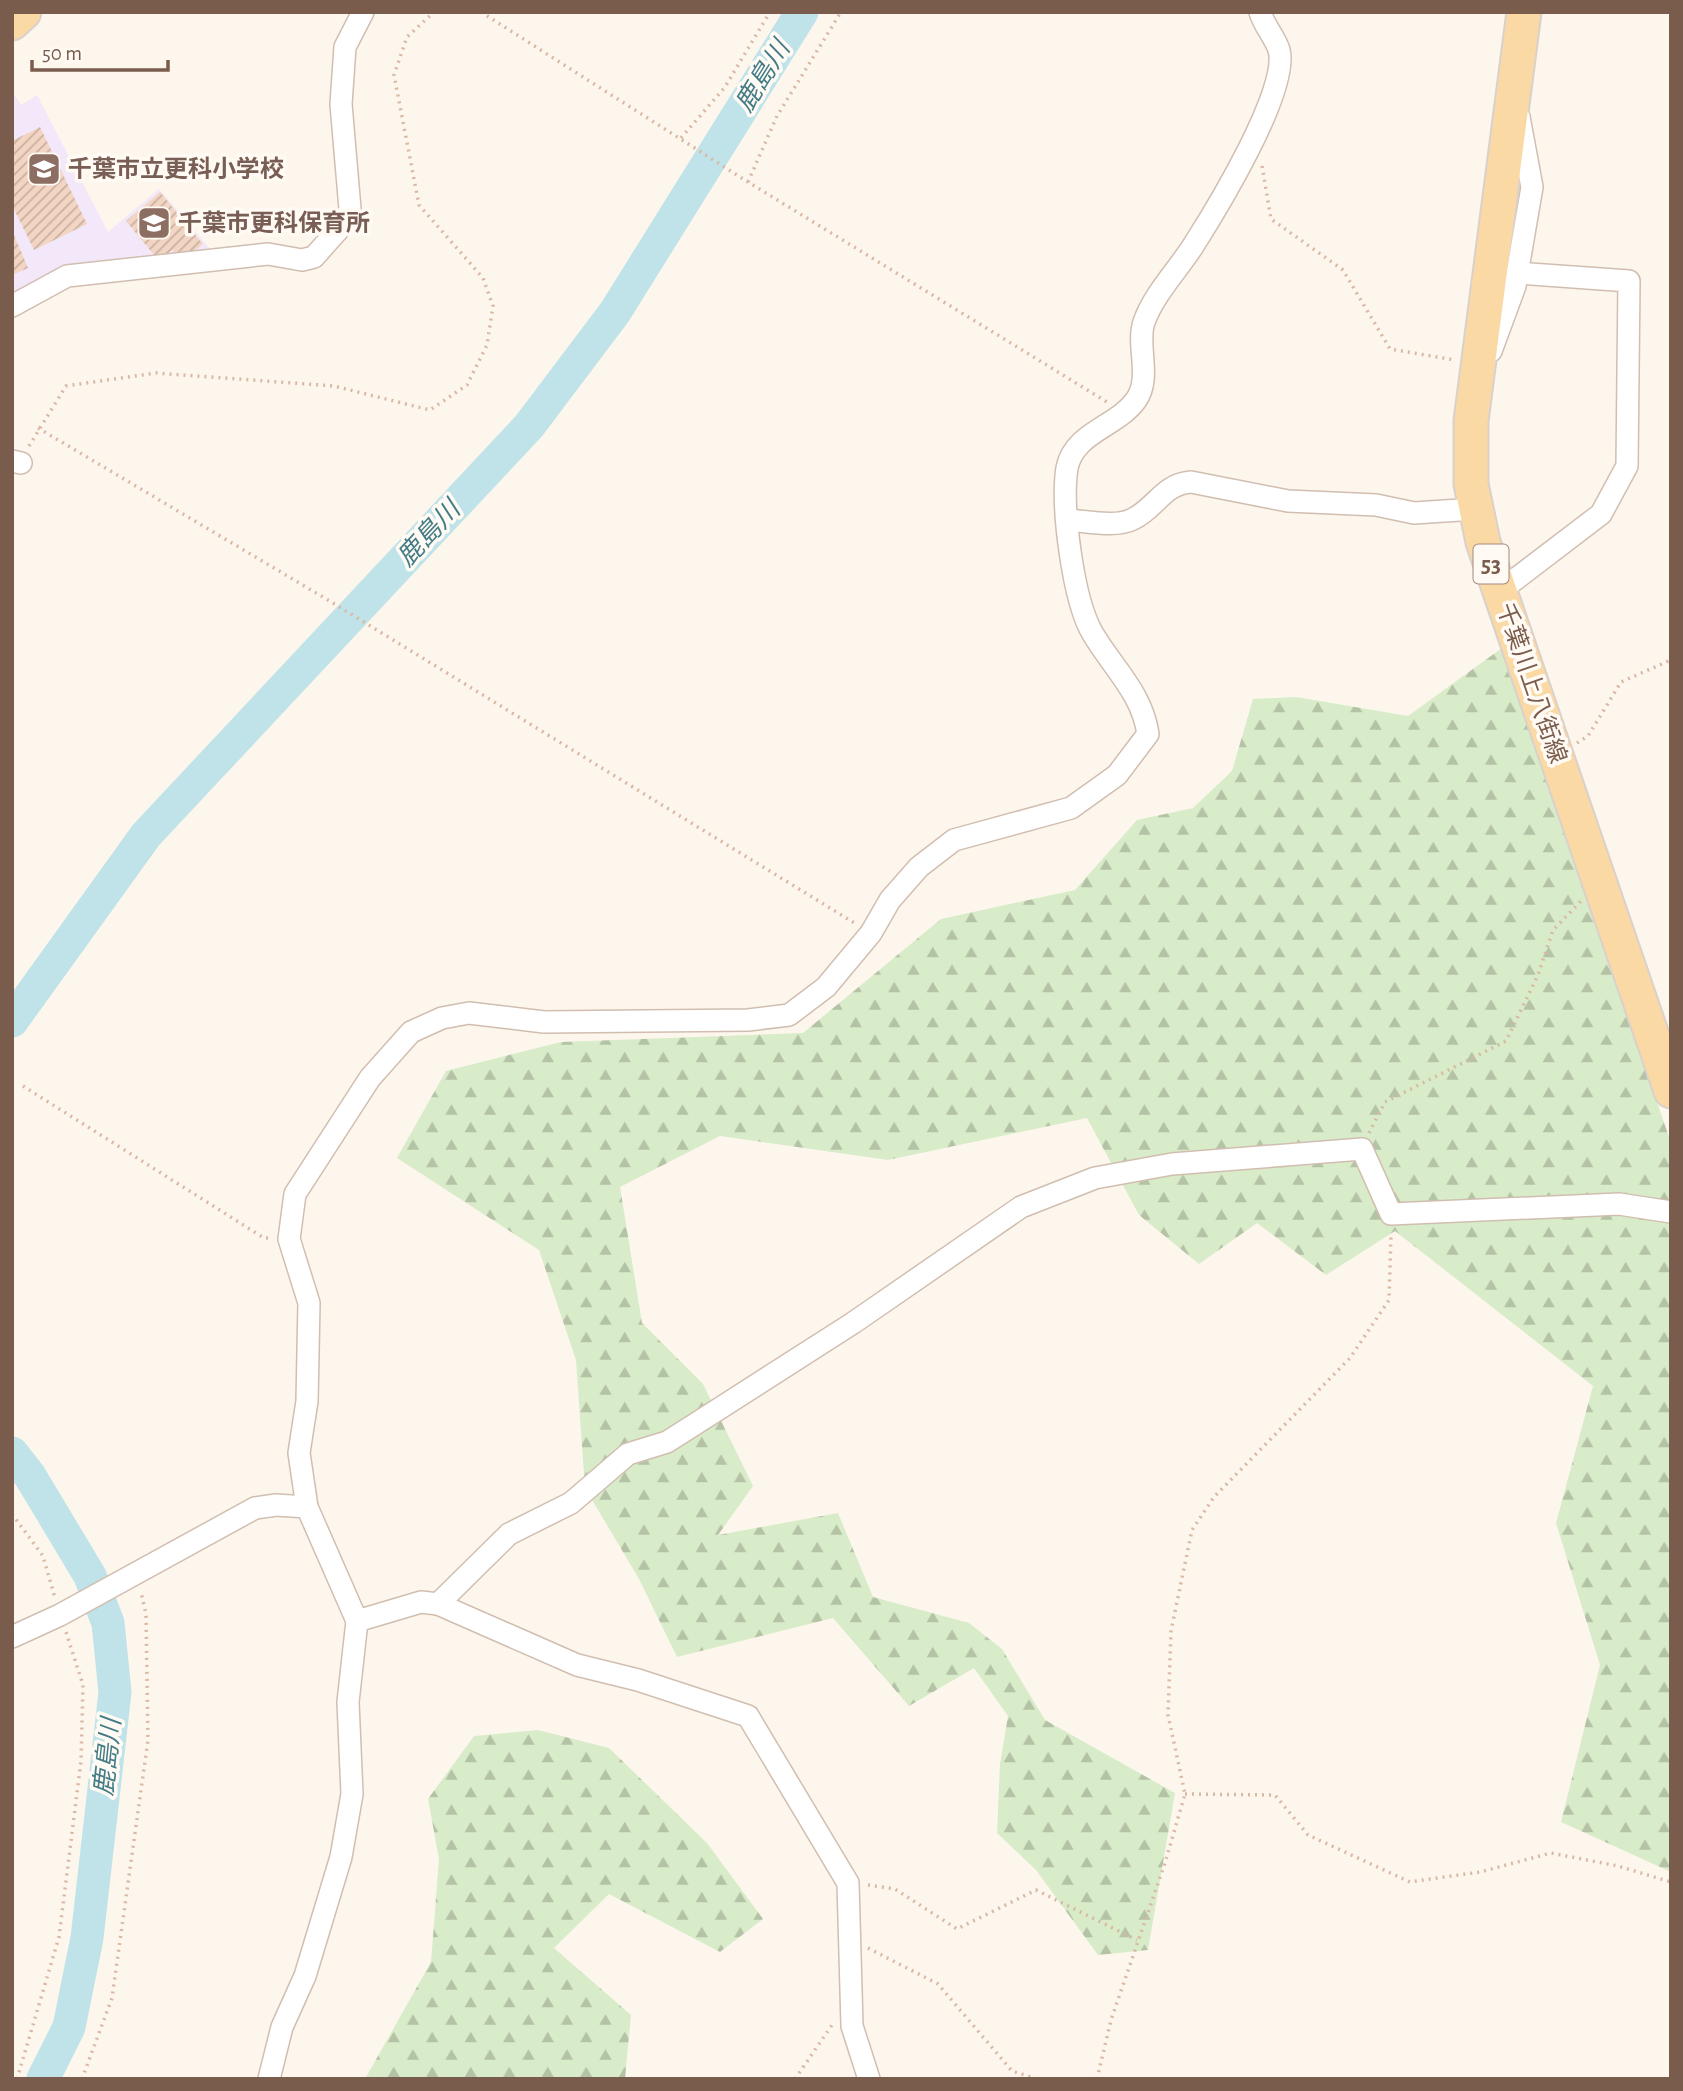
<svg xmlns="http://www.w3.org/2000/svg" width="1683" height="2091" viewBox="0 0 1683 2091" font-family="'Alegreya Sans','Noto Sans JP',sans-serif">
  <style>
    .education { fill: #f3e8fa }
    .forest { fill: url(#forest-firs) }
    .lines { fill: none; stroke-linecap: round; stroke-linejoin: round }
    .river { stroke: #bfe3e8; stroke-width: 33 }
    .building { fill: url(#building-hatch) }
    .minor-casing { stroke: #d1beb0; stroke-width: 24 }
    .primary-casing { stroke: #dad1cd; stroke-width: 37 }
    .path { stroke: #d9b8a5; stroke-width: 3.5; stroke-dasharray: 2 5; stroke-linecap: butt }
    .minor { stroke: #fff; stroke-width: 21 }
    .primary { stroke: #fbd9a5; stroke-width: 33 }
    .labels { text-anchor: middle; stroke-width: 7; stroke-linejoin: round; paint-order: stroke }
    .shield { fill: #fffaf3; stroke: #a28b7f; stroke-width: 2 }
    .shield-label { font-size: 23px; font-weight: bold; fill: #7a5c4d }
    .education-label { font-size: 24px; font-weight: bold; fill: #785e54; stroke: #fffaf3; text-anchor: start }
    .street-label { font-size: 24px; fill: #7a5c4d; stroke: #fffaf3 }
    .water-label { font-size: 26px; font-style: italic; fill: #437c86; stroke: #fffaf3 }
  </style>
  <defs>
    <pattern id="forest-firs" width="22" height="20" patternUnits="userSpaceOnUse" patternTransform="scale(1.75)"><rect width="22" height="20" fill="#d8ecc9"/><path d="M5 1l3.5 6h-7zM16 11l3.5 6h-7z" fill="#b4c2a5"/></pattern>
    <pattern id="building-hatch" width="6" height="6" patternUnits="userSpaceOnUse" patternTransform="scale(1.75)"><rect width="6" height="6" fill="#f3d5c3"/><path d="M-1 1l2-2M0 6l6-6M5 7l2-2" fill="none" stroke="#cab0a1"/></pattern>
  </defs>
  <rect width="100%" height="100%" fill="#fdf6ec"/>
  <path class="education" d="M12,91L21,105L37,95L108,232L159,189L217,257L57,276L12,301Z"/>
  <g class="forest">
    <path d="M1502,648L1671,1143V1872L1561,1822L1600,1665L1556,1523L1593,1386L1395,1231L1326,1275L1257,1223L1199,1264L1139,1215L1087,1118L888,1160L720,1136L620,1187L642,1323L703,1384L753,1486L718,1535L838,1513L873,1597L969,1623L1002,1649L1045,1720L1175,1793L1148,1950L1098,1955L1036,1870L997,1833L1000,1764L1008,1716L974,1668L909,1706L833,1618L677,1657L639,1579L585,1488L576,1360L539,1250L397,1158L446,1071L561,1042L803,1033L941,919L1075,890L1137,820L1193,808L1232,771L1253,699L1296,697L1408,716Z"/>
    <path d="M538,1730L609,1748L707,1843L763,1919L720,1952L609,1894L554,1948L631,2015L625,2079H365L431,1962L439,1859L428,1799L474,1736Z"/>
  </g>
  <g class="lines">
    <g class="river">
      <path d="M12,1021L146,835L529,426L615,312L802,12"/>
      <path d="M12,1453L30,1476L90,1576L108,1623L115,1692L87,1938L69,2027L43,2079"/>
    </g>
  </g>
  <g class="building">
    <path d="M40,127L87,224L34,250L12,205V141Z"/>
    <path d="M160,192L203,244L181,262L172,250L159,261L126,221Z"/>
    <path d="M12,230L28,268L12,275Z"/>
  </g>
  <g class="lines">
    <defs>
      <g id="minor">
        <path d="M12,306L67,276L268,254L302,260L314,257L345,222L350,209L341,104L345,47L363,12"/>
        <path d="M1491,351L1515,286L1532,187L1519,117"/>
        <path d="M12,461L21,463"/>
        <path d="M1067,520C1086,521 1116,528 1133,519C1156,508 1163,484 1191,482L1288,501L1376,505L1414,513L1475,509"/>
        <path d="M1500,591L1601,514L1627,466L1629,281L1517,273"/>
        <path d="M438,1604L509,1534L571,1503L628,1454L667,1442L700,1421L853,1323L1021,1207L1095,1178L1172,1164L1362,1149L1391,1214L1619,1204L1671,1212"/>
        <path d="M357,1621L421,1602L438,1604L577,1665L638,1680L748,1716L848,1883L852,2026L869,2079"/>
        <path d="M12,1637L60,1615L255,1508L276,1505L307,1507"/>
        <path d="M269,2079L282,2027L305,1976L341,1857L352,1794L348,1702L357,1621L307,1507L299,1453L307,1401L309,1303L289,1239L295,1194L370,1078L411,1032L442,1018L469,1013L544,1022L748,1020L789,1015L826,987L871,933L890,900L919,867L954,840L1071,808L1117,775L1148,734C1142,693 1113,668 1093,634C1073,601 1061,506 1067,468C1074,432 1117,427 1136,400C1152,378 1136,344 1144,322C1154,294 1177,271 1193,246C1216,210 1290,89 1279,50C1275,37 1264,26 1260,12"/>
      </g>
      <g id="primary">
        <path d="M1524,12L1471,421V484L1483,542L1671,1091"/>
        <path d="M12,23L24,12"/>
      </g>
    </defs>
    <use href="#minor" class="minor-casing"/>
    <use href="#primary" class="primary-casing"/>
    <g class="path">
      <path d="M481,12L748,182L1107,402"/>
      <path d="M681,138L725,87L770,12"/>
      <path d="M1262,166L1271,219L1343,270L1390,349L1455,360"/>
      <path d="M748,182L777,116L841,12"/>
      <path d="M38,428L328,600L856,924"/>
      <path d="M29,446L66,386L156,373L334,386L430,410L467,385L487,345L493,306L483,278L419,205L394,75L407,37L434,12"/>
      <path d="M1577,743L1588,736L1621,682L1671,660"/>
      <path d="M23,1086L264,1238H270"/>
      <path d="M1369,1133L1385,1102L1506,1041L1538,975L1553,930L1581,901"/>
      <path d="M12,1514L43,1556L55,1598"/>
      <path d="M1185,1794L1275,1795L1308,1835L1410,1882L1480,1872L1551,1853L1618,1866L1671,1882"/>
      <path d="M868,1885L895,1889L957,1929L1036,1890L1137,1940"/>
      <path d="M868,1948L938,1984L1012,2071L1037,2079"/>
      <path d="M17,2079L59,1937L81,1761L83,1685L66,1632"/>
      <path d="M82,2079L112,1998L148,1740L146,1614L141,1592"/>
      <path d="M795,2079L832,2025"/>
      <path d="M1097,2079L1111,2020L1165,1863L1185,1794L1168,1715L1171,1631L1192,1530L1214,1497L1350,1358L1389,1300L1391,1234"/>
    </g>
    <use href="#minor" class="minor"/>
    <use href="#primary" class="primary"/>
  </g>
  <defs>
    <symbol id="school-square" viewBox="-11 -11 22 22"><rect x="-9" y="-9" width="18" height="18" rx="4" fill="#8d6e63" stroke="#fffaf3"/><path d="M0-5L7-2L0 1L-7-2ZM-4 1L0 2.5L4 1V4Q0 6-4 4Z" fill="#fff"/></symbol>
  </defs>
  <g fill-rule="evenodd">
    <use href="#school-square" x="25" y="150" width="38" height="38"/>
    <use href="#school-square" x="135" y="204" width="38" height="38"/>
  </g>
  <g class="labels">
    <rect class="shield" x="1473.5" y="544.5" width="35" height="39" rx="5"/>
    <g class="shield-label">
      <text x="1491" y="572">53</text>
    </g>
    <g class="education-label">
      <text x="68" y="177">千葉市立更科小学校</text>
      <text x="178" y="231">千葉市更科保育所</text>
    </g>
    <g class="street-label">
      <text transform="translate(1532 683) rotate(71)" y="8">千葉川上八街線</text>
    </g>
    <g class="water-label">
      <text transform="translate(762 76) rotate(-58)" y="9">鹿島川</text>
      <text transform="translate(428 533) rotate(-47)" y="9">鹿島川</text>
      <text transform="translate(107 1757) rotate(-84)" y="9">鹿島川</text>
    </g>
  </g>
  <rect width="1683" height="2091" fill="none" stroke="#7a5c4d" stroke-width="28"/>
  <path d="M32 60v10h136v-10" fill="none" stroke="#7a5c4d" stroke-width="3.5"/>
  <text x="42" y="60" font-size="21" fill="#7a5c4d" stroke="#fffaf3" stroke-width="5" paint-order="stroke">50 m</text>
</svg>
